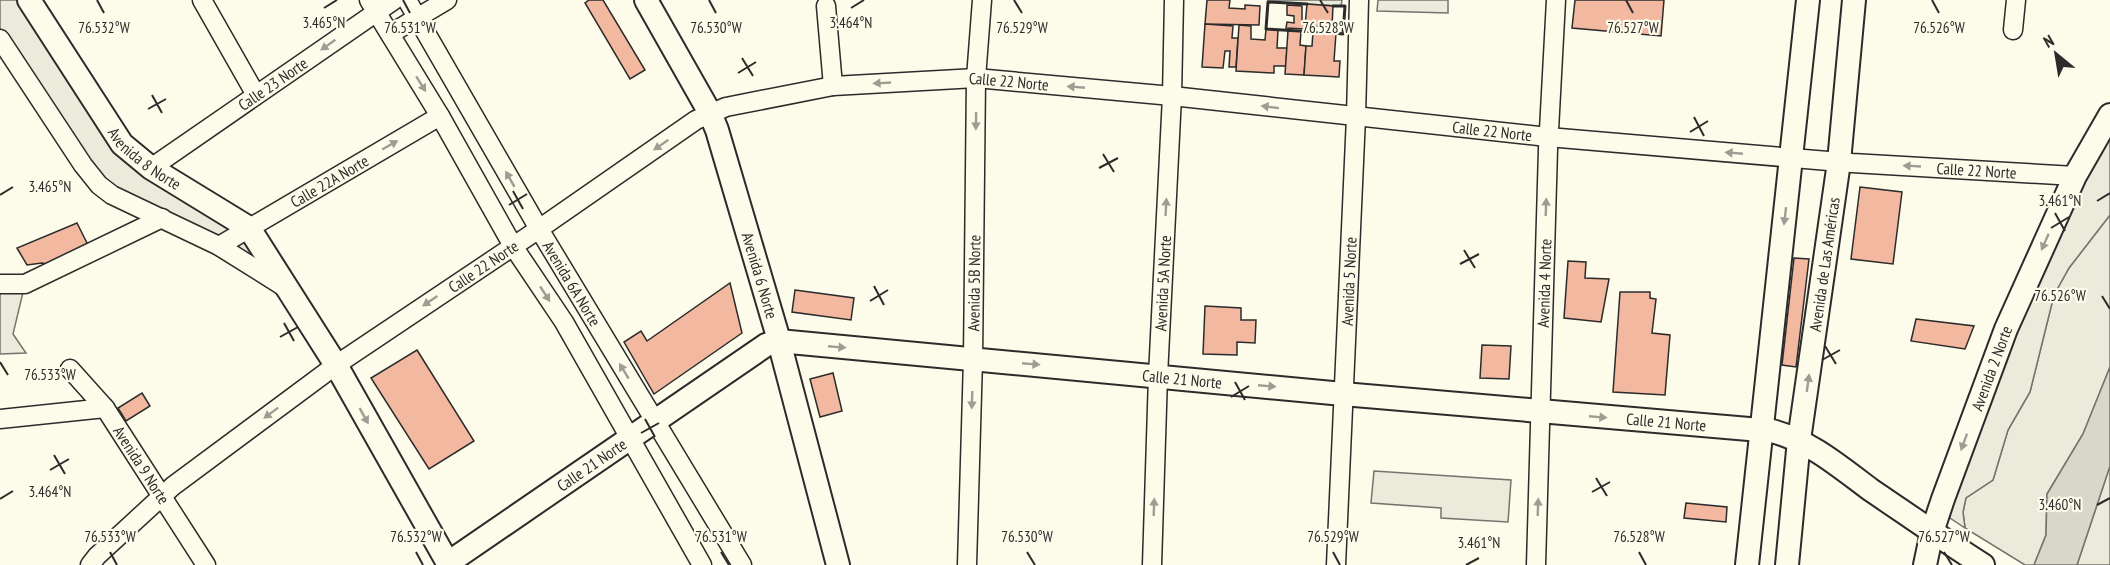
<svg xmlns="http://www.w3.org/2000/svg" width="2110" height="565" viewBox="0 0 2110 565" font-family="'PT Sans Narrow',sans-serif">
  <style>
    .green { fill: #ecebdb; stroke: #74746e; stroke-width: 1.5 }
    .parking { fill: #eceadb; stroke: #74746e; stroke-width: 1.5 }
    .water { fill: #d8d7c9; stroke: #74746e; stroke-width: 1.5 }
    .building { fill: #f2b8a0; stroke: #2b2b2b; stroke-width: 1.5 }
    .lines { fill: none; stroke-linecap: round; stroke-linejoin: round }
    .minor-casing { stroke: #2b2b2b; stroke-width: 21 }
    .major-casing { stroke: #2b2b2b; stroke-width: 26 }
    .minor { stroke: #fdfbea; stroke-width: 18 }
    .major { stroke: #fdfbea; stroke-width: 22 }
    .wall { stroke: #2b2b2b; stroke-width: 3 }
    .oneway { fill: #9e9d94 }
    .ticks { fill: none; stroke: #2b2b2b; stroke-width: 2 }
    .labels { text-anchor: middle; stroke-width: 4.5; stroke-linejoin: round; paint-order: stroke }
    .street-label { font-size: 16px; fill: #2b2b2b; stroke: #fdfbea }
    .ticks-label { font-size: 15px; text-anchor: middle; fill: #2b2b2b; stroke: #fdfbea; stroke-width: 4.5; stroke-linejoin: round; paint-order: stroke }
  </style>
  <rect width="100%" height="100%" fill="#fdfbea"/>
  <g class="green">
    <path d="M0,0H29L122,144L249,228L286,289L112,195L0,39Z"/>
    <path d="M2110,215V367L2083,434L2047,494L2046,535L2034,565H2025L1965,528L1963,512L1966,498L1993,480L2008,430L2030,392L2054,295L2069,268Z"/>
    <path d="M0,284H25L13,334L26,353L0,354Z"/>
    <path d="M2110,466V565H2077Z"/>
  </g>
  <g class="parking">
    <path d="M1268,0H1342L1341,6L1268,2Z"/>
    <path d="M1378,0H1448V13L1377,11Z"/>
    <path d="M2110,115V215L2069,268L2054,295L2030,392L2008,430L1993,480L1966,498L1963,512L1965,528L1950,518L1943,499Z"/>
    <path d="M1374,471L1511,480L1508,522L1441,518V508L1371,503Z"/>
  </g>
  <path class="water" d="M2110,367V466L2077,565H2034L2046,535L2047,494L2083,434Z"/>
  <g class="building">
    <path d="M589,0H603L645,70L630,79L585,3Z"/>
    <path d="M1207,0H1230L1229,8L1245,9V5L1260,6L1259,25L1205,24Z"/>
    <path d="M1575,0H1664L1661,36L1572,28Z"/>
    <path d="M1307,4L1333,6L1332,27L1305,26Z"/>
    <path d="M1287,5L1302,6V23H1306L1305,29L1286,28L1287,22L1294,23V16L1287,15Z"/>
    <path d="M1205,24L1233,26L1232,38H1238L1236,67H1229L1230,51H1225L1223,68L1202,67Z"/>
    <path d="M1239,25L1251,26V39L1265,40L1266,29L1278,30L1277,48H1287L1286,66H1274V73L1236,71Z"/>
    <path d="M1288,31H1301L1300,45L1306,46L1304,75L1285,74Z"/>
    <path d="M1313,32L1336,33L1334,61H1340L1339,77L1304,75L1306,46H1312Z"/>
    <path d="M1860,187L1902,192L1893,264L1851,259Z"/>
    <path d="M77,223L90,249L55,266L42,263L27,265L17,248Z"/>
    <path d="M1794,258L1809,259L1796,367L1782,365Z"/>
    <path d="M1568,261L1586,262L1585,278L1609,279L1601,322L1564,318Z"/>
    <path d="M730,283L742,333L654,394L624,342L641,331L647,341Z"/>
    <path d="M795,290L854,298L851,320L792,312Z"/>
    <path d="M1620,292H1650V298L1656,299L1652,333L1670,335L1665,395L1613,392Z"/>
    <path d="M1205,306L1241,308V320H1256L1255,343L1237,342V355L1203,354Z"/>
    <path d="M1916,319L1974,326L1965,349L1911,341Z"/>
    <path d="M1482,345L1511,346L1509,379L1480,378Z"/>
    <path d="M417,350L474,441L429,469L371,378Z"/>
    <path d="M833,373L842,411L820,417L810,379Z"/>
    <path d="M142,393L150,406L126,421L118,408Z"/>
    <path d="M1686,503L1727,507L1726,522L1684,518Z"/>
  </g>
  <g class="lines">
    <defs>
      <g id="minor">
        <path d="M202,0L256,95"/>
        <path d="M369,0L440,116L513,246L564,322L702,565"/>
        <path id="s1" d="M407,0L539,229L742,565"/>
        <path d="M826,6L833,86"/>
        <path d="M2013,30L2016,0"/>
        <path d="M390,34L447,0"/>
        <path d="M0,39L83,165L99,185L112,195L219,246L286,288"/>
        <path id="s2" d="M151,168L394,0"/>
        <path id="s3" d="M219,246L440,116"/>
        <path d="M0,284H25L162,218"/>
        <path id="s4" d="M70,369L105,408L206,565"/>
        <path d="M0,419L105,408"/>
        <path id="s5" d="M90,565L97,556L173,486L336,365L539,229L696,120L726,107L833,86L976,78L1172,96L1548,137L1852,163L2075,176"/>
        <path id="s6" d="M967,565L973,359L976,78L982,0"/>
        <path id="s7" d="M1152,565L1158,376L1172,96L1174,0"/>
        <path id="s8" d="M1336,565L1356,117L1359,0"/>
        <path id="s9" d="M1536,565L1548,149L1556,0"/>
      </g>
      <g id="major">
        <path id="s10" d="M29,0L122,144L151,168L249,228L336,365L449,565"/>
        <path id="s11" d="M646,0L710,113L717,130L776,330L838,565"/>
        <path id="s12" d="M448,563L766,345L779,341L1343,394L1772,431C1810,441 1840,467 1871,490C1908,515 1945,541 1983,565"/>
        <path d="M1747,565L1808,0"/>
        <path id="s13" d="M1787,565L1799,440L1839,162L1854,0"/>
        <path id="s14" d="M1925,565L1932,532L1943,499L2006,329L2075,176L2110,115"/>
      </g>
    </defs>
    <use href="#minor" class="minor-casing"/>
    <use href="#major" class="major-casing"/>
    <use href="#minor" class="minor"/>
    <use href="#major" class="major"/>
    <g class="wall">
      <path d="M1307,4L1268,2L1266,29L1316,32"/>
      <path d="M1333,6H1345L1343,34L1334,33"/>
    </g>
  </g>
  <defs><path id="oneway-solid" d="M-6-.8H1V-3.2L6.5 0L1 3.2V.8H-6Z" transform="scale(1.5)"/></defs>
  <g class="oneway">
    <use href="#oneway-solid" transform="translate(328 45) rotate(145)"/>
    <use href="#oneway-solid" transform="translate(882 83) rotate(177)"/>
    <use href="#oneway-solid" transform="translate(421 84) rotate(58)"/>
    <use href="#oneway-solid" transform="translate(1076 87) rotate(-175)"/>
    <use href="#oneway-solid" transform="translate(1270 107) rotate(-173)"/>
    <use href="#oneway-solid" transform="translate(976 121) rotate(91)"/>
    <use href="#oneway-solid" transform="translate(390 145) rotate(-30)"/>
    <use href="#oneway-solid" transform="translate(661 145) rotate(145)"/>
    <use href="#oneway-solid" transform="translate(1734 153) rotate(-175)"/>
    <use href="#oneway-solid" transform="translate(1912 166) rotate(-177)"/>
    <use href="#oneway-solid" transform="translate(510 179) rotate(-120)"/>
    <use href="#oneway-solid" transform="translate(1166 207) rotate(-87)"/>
    <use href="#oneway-solid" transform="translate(1546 207) rotate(-88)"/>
    <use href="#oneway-solid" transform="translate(1785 216) rotate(97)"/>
    <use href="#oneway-solid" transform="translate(2045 242) rotate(114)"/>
    <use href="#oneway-solid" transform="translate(545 294) rotate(57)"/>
    <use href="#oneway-solid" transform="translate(430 301) rotate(146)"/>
    <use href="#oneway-solid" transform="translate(837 347) rotate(5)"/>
    <use href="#oneway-solid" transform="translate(1031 364) rotate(5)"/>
    <use href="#oneway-solid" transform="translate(624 371) rotate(-121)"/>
    <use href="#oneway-solid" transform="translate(1808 383) rotate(-82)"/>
    <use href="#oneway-solid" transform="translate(1267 386) rotate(5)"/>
    <use href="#oneway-solid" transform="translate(972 400) rotate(92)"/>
    <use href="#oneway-solid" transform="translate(271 413) rotate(143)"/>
    <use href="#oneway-solid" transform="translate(364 416) rotate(61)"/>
    <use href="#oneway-solid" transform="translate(1598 417) rotate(5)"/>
    <use href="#oneway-solid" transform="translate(1964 442) rotate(110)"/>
    <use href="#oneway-solid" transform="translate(1154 507) rotate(-88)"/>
    <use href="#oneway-solid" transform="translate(1538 507) rotate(-88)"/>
  </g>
  <path class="ticks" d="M97,0L104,13M403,0L410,13M709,0L716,13M1014,0L1022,13M1320,0L1328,13M1626,0L1633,13M1932,0L1939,13M324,8L337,0M851,8L864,0M742,58L753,76M738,73L756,62M152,95L162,113M148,109L166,99M1694,117L1704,136M1690,132L1708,121M1103,154L1114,172M1099,168L1118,158M513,191L523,209M0,195L13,187M2097,201L2110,193M509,205L527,194M2055,213L2065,231M2051,228L2069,217M1464,250L1475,268M1460,264L1479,254M874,286L884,305M2102,296L2110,309M870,301L888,290M284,323L294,341M280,337L298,327M1825,346L1836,364M1822,360L1840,350M0,362L8,375M1235,382L1245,400M1231,397L1249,386M645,419L655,437M641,433L659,423M54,455L65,474M50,470L69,459M1596,478L1607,496M1592,492L1610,482M0,499L13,491M2097,505L2110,498M110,552L117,565M416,552L423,565M721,552L729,565M1027,552L1035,565M1333,552L1340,565M1639,552L1646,565M1944,552L1952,565M1466,565L1479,558"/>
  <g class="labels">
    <g class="street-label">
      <text dy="6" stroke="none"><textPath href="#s5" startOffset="1071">Calle 22 Norte</textPath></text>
      <text dy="6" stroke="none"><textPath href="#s2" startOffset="148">Calle 23 Norte</textPath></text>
      <text dy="6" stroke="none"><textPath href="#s5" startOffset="1557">Calle 22 Norte</textPath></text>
      <text dy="6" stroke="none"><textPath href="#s10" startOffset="198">Avenida 8 Norte</textPath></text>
      <text dy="6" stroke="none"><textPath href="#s5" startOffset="2043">Calle 22 Norte</textPath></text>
      <text dy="6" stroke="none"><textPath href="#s3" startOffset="128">Calle 22A Norte</textPath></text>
      <text dy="6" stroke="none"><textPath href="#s13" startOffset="303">Avenida de Las Américas</textPath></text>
      <text dy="6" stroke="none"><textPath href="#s5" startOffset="495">Calle 22 Norte</textPath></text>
      <text dy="6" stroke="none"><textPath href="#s11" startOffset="300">Avenida 6 Norte</textPath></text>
      <text dy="6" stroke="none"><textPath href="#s6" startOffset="282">Avenida 5B Norte</textPath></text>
      <text dy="6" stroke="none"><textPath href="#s7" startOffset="282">Avenida 5A Norte</textPath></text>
      <text dy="6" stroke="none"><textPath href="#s8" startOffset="284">Avenida 5 Norte</textPath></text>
      <text dy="6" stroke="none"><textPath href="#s9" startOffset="282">Avenida 4 Norte</textPath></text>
      <text dy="6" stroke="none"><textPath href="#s1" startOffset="328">Avenida 6A Norte</textPath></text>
      <text dy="6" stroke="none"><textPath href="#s14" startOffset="208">Avenida 2 Norte</textPath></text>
      <text dy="6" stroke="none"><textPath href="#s12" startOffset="804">Calle 21 Norte</textPath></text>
      <text dy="6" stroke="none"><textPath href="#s12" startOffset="1290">Calle 21 Norte</textPath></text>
      <text dy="6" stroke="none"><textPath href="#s4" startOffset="120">Avenida 9 Norte</textPath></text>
      <text dy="6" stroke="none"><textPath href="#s12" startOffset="174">Calle 21 Norte</textPath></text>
    </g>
  </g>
  <g class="ticks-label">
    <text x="324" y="28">3.465°N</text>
    <text x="851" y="28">3.464°N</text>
    <text x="104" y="33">76.532°W</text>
    <text x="410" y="33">76.531°W</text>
    <text x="716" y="33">76.530°W</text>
    <text x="1022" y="33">76.529°W</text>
    <text x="1328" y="33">76.528°W</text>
    <text x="1939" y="33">76.526°W</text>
    <text x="1633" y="33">76.527°W</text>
    <text x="50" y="192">3.465°N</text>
    <text x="2060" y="206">3.461°N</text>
    <text x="2060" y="301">76.526°W</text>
    <text x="50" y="380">76.533°W</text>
    <text x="50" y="497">3.464°N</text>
    <text x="2060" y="510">3.460°N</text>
    <text x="110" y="542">76.533°W</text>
    <text x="416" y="542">76.532°W</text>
    <text x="721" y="542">76.531°W</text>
    <text x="1027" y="542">76.530°W</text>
    <text x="1333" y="542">76.529°W</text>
    <text x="1639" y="542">76.528°W</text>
    <text x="1944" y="542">76.527°W</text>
    <text x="1479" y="548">3.461°N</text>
  </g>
  <g transform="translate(2056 54) rotate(330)" stroke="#fdfbea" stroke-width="4.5" paint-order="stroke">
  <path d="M0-4.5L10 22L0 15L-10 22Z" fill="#2b2b2b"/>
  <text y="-9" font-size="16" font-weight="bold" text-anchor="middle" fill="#2b2b2b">N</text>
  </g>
</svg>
